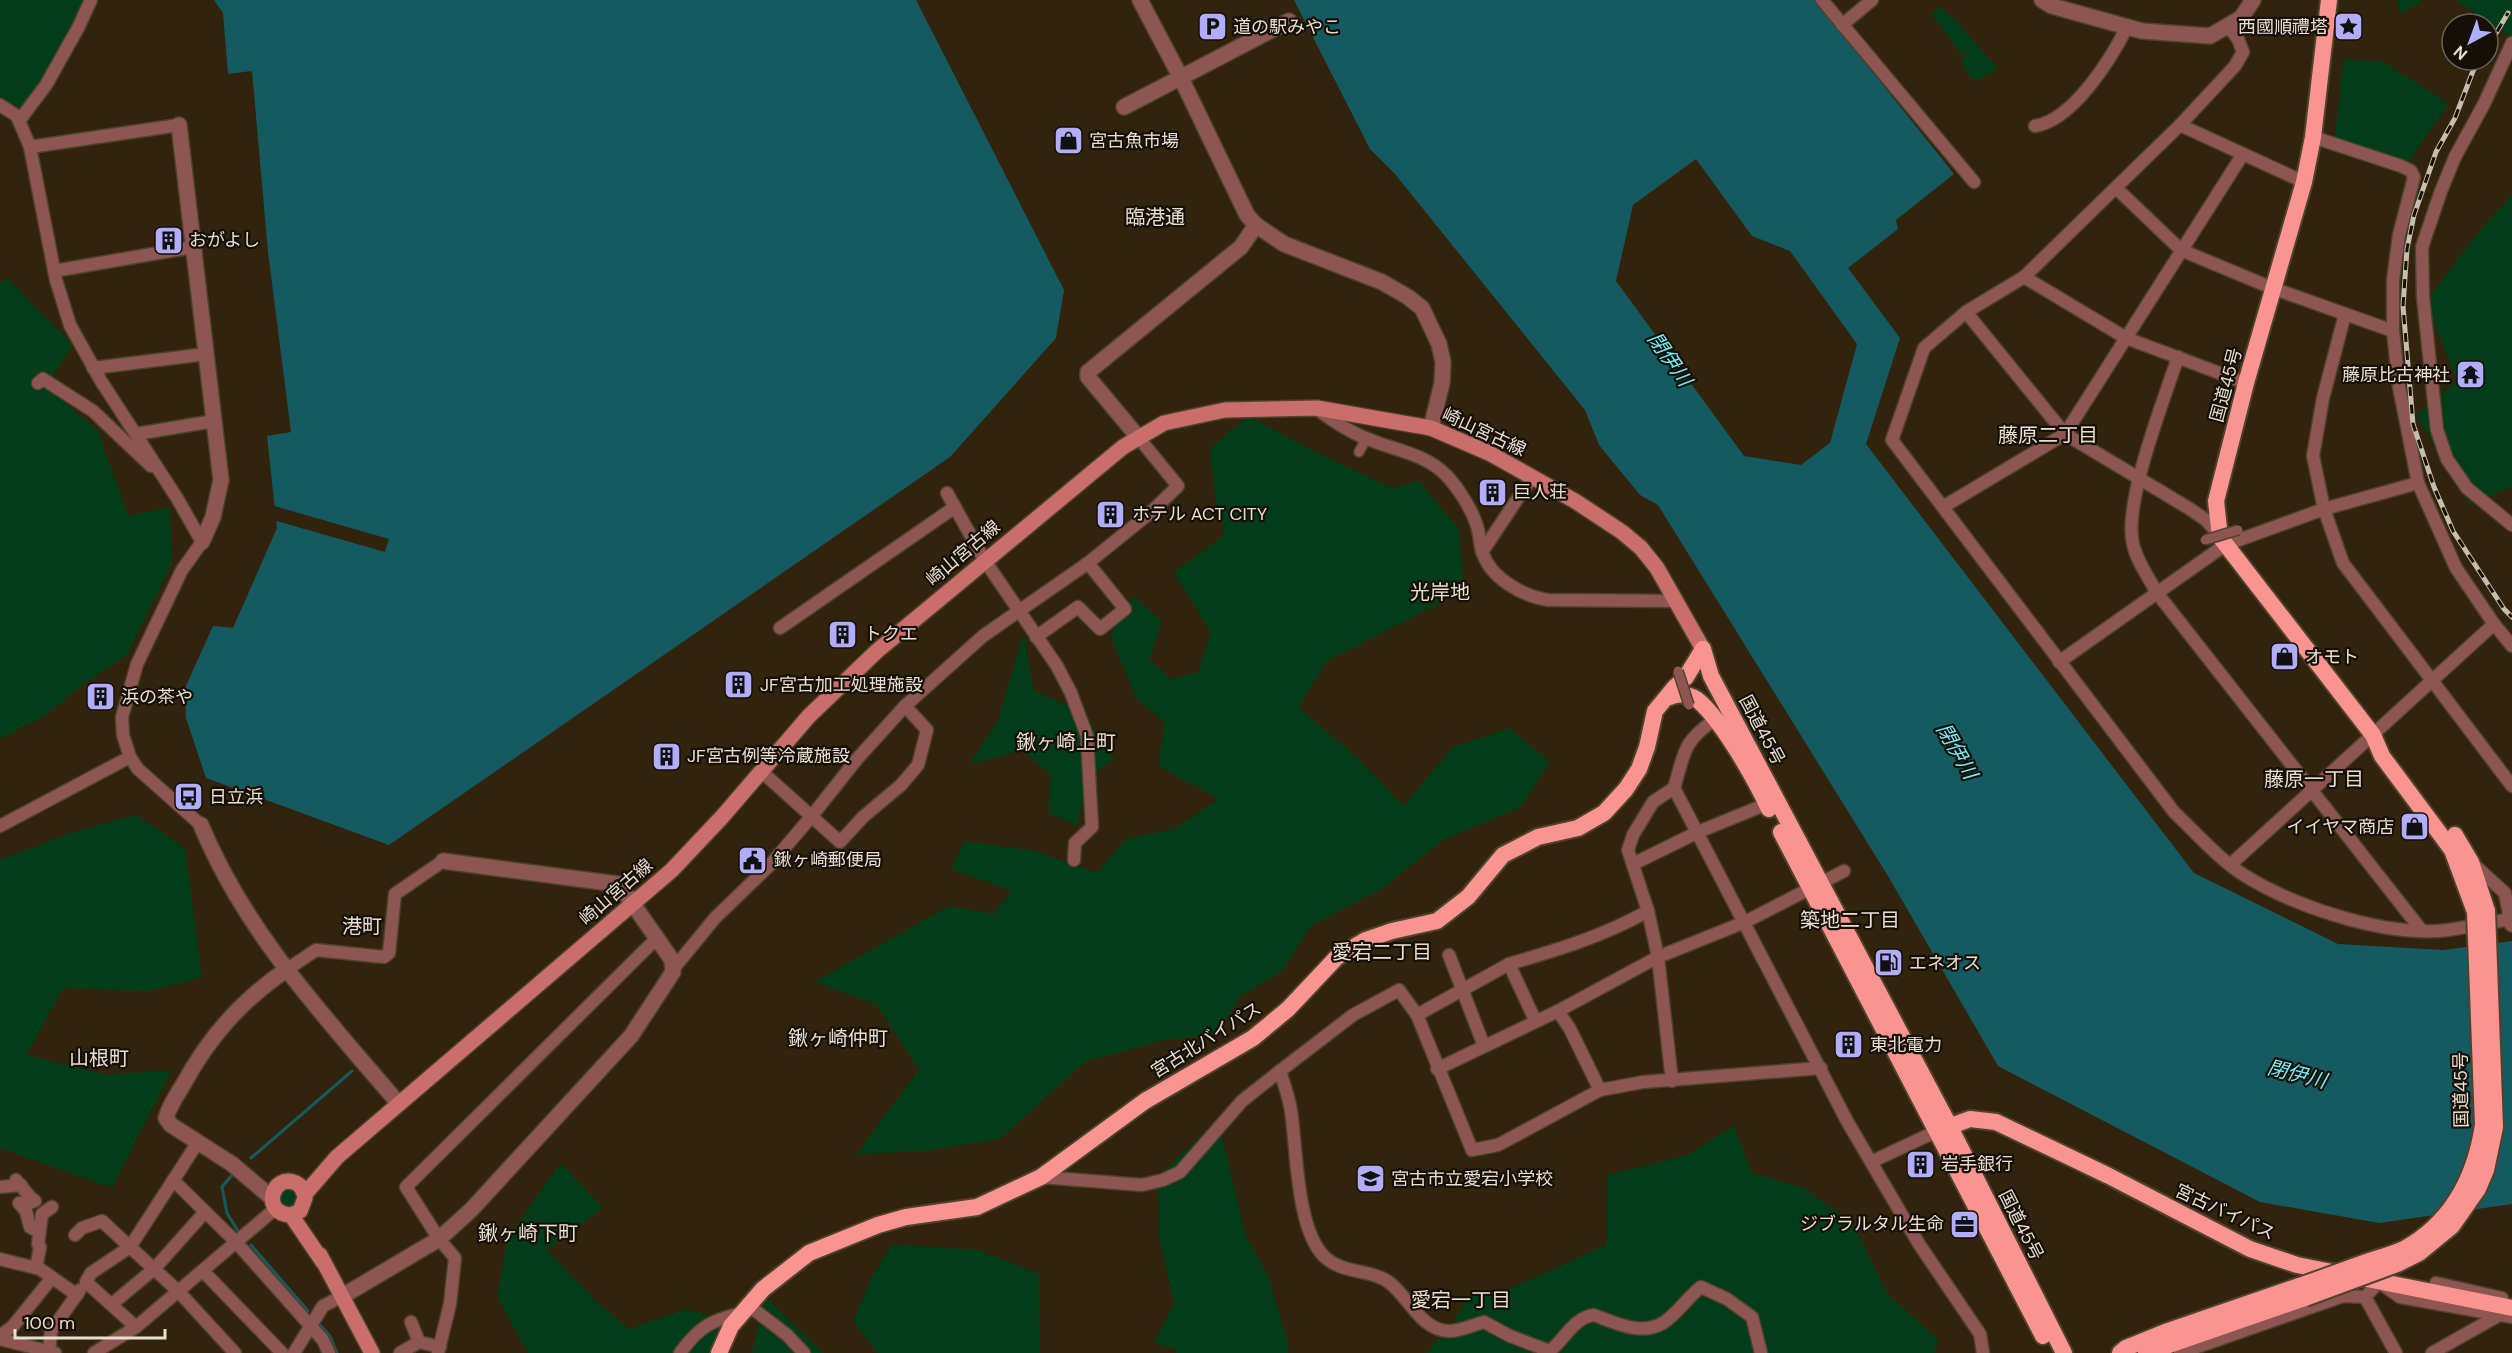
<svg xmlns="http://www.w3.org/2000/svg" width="2512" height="1353" viewBox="0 0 2512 1353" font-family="'DM Sans','Noto Sans JP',sans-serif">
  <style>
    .green { fill: #003d18 }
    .water { fill: #155a60; fill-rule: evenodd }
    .pier { fill: #32240c }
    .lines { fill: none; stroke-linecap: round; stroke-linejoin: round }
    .stream { stroke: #155a60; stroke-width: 3 }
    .pedestrian-casing { stroke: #4f422c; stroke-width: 12 }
    .minor-casing { stroke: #4f422c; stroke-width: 15 }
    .tertiary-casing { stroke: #4f422c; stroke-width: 18 }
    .secondary-casing { stroke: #4f422c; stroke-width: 18 }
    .trunk-casing { stroke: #4f422c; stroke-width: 20 }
    .pedestrian { stroke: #8e5653; stroke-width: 9 }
    .minor { stroke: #8e5653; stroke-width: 12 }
    .tertiary { stroke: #8e5653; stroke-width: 15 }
    .secondary { stroke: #c96e6b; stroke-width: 15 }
    .trunk { stroke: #fa9491; stroke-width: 16 }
    .rail-casing { stroke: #c8beae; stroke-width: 5 }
    .rail { stroke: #150f06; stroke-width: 3; stroke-dasharray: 9; stroke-linecap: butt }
    .pedestrian-bridge-casing { stroke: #4f422c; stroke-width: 12; stroke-linecap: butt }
    .trunk-bridge-casing { stroke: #4f422c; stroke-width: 20; stroke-linecap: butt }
    .pedestrian-bridge { stroke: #8e5653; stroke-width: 9 }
    .trunk-bridge { stroke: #fa9491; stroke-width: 16 }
    .labels { text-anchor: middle; stroke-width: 4.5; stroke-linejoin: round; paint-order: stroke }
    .poi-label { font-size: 18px; fill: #e8dfd1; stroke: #150f06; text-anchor: start }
    .street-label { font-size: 18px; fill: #e8dfd1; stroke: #150f06 }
    .neighbourhood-label { font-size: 20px; fill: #e8dfd1; stroke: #150f06 }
    .water-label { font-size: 20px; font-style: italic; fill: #74effb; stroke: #150f06 }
  </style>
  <rect width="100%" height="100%" fill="#32240c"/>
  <g class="green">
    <path d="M0,0H88L40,87L21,108L0,99Z"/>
    <path d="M2397,0H2424L2400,14Z"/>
    <path d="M2456,0H2512V38Z"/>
    <path d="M1939,6L1957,22L1998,69L1976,81L1969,76L1961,62L1968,51L1961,54L1932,14Z"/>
    <path d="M2343,60L2382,61L2449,104L2407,163L2335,138Z"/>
    <path d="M2512,195V487L2469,504L2416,415L2457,381L2426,302L2476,235Z"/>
    <path d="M7,278L73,345L46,387L98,431L128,516L170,507L172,563L127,655L82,685L46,715L0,739V283Z"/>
    <path d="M1249,416L1313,451L1392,488L1419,481L1459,529L1464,591L1327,661L1298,707L1361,761L1403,806L1452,748L1509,728L1550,762L1521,807L1443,840L1383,888L1311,926L1282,971L1241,996L1217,1035L1164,1040L1085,1062L1000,1139L931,1150L856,1155L919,1070L876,1004L815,982L949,906L993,914L1012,891L951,869L965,841L1036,851L1097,873L1126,839L1174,829L1219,799L1158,766L1165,723L1136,698L1110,636L1133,596L1162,621L1149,660L1172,679L1198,672L1211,633L1174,572L1225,535L1215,498L1210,449Z"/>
    <path d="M1024,632L1033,690L1084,713L1114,759L1089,777L1077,826L1049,813L1051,775L1022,750L969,765L998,720Z"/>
    <path d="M136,815L185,848L202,977L150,991L63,988L26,1055L108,1075L172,1070L112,1188L0,1148V860L77,831Z"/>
    <path d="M1218,1120L1246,1236L1269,1278L1289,1347L1288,1353H1174L1178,1350L1154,1343L1174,1304L1160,1241L1157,1177Z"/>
    <path d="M1734,1126L1752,1173L1802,1187L1852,1222L1888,1295L1939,1340L1934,1353H1426L1454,1322L1469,1295L1501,1293L1606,1245L1608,1175L1687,1155Z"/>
    <path d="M561,1163L603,1208L547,1250L600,1305L629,1329L686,1309L741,1326L728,1353H528L497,1297L508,1237Z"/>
    <circle cx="289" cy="1198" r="9"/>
    <path d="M892,1244L978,1250L1039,1274L1040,1353H878L853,1321L872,1277Z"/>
    <path d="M766,1297L823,1353H752Z"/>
  </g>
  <g class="water">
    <path d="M214,0H916L1064,290L1056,338L950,457L389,845L206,778L186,718L185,688L213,626L233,628L277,528L267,436L291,432L268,252L252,71L228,74L223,13Z"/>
    <path d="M1294,0H1815L1954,174L1896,220L1898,229L1848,268L1900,338L1866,444L2194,873L2338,944L2443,950L2512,941V1204L2379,1223L2260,1202L1998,1066L1888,876L1658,505L1640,495L1599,445L1585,410L1395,174L1370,149ZM1696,159L1752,236L1790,251L1857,344L1830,443L1801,465L1744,456L1616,281L1633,205Z"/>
  </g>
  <path class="pier" d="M271,505L389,539L385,552L273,520Z"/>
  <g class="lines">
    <g class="stream">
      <path d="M251,1158L352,1071"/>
      <path d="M232,1175L222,1187L227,1213L238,1231"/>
      <path d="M251,1245L308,1311"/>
      <path d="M320,1325L330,1336L337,1353"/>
    </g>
    <defs>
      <path id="pedestrian" d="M1359,452L1366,439"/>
      <g id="minor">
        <path d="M1822,0L1974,182"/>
        <path d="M1842,25L1872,0"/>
        <path d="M2228,26L2238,39L2243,52L2235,66L2180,125L2024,277L1966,312L1924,348L1892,440L2174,812C2193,830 2211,850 2231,866C2281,904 2386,938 2448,930C2470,927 2491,922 2512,919"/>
        <path d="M2512,43L2484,104L2455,157L2441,191L2422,247L2423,297L2437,430L2447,459L2467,488L2512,525"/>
        <path d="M0,105L17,116L30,147L56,280L70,325L101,381L177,498L202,542L182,570L137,664L122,717L123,735L130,757L138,769L201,825"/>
        <path d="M19,121L46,85L78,28L91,0"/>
        <path d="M2180,125L2304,182"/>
        <path d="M2035,126C2073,120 2111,59 2127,27"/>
        <path d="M2313,137L2401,166L2411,171L2414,177L2399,235L2393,280V331L2399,387L2418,483"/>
        <path d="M30,147L179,125"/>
        <path d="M2116,188L2181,250L2272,288L2393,331"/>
        <path d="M54,271L193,247"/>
        <path d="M2024,277L2126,338L2246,383"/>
        <path d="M1966,312L2065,434L2190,509L2206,520L2220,536"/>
        <path d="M2345,314L2323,398L2313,456L2324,509L2343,563L2512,786"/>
        <path d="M2178,357C2164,400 2123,503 2133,544C2137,562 2149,578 2157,593L2422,931"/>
        <path d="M93,368L206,354"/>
        <path d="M38,383L43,379L93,411L151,466"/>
        <path d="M1317,409C1334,422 1353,434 1373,441C1399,451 1427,455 1447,476C1458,488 1471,508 1476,523C1480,533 1479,544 1483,554C1492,579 1523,596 1548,600L1675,601"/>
        <path d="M136,434L214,421"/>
        <path d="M947,493L985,561L1057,666L1071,693L1087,736L1092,827L1075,843L1074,860"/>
        <path d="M1943,507L2065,434L2243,154"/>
        <path d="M1482,552L1532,477"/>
        <path d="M780,628L955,507"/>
        <path d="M1036,637L1078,607L1100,629L1125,609L1088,563"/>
        <path d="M2059,662L2225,545L2324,509L2418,483L2456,568L2494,624L2512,646"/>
        <path d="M761,771L840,842L863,817L901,785L918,765L927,730L905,706"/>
        <path d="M1674,788C1685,752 1682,743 1714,720"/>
        <path d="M0,826L130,757"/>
        <path d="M2471,862L2505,893L2510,919"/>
        <path d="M1633,864L1698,832L1774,801"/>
        <path d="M2230,865L2494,624"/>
        <path d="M1449,955L1484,1046"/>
        <path d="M674,968L715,918L770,865L811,817L857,759L905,706L983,636L1088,563L1151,512L1178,486L1138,437"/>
        <path d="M286,970L316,950L384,957L389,953L395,894L443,861"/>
        <path d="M1558,1011L1570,1029L1600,1090"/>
        <path d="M1417,1015L1509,964"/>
        <path d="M1535,1020L1509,964C1557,950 1604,936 1648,911"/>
        <path d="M1437,1069L1558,1011L1658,957L1745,922L1844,871"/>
        <path d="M1672,1081L1658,957L1648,911L1628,850L1633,835L1653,802L1674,788L1847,1121L1919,1244L1980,1334L1983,1353"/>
        <path d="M198,1142L130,1247L178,1291L235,1353"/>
        <path d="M1871,1162L1937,1131"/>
        <path d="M1041,1177L1142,1185L1163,1180L1180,1172L1242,1101L1280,1071"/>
        <path d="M16,1180L31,1198L35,1201L29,1203H19L26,1211L30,1227L39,1232"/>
        <path d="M173,1180L236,1242L323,1340L329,1353"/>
        <path d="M0,1187L21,1185"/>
        <path d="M75,1235L82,1228L102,1221L130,1247L91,1273L86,1282L136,1327"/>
        <path d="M0,1259L40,1269L77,1295"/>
        <path d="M36,1268L40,1247L38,1244L42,1214L52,1207"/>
        <path d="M203,1271L282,1353"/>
        <path d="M2436,1283L2502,1298"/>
        <path d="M112,1304L154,1269L205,1212"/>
        <path d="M748,1305L787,1335L804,1353"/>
        <path d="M411,1322L419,1342"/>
        <path d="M0,1336L13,1326L51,1279"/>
        <path d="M0,1339L55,1353"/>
        <path d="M49,1353L51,1331L80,1290"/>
        <path d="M94,1353L136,1327L275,1209"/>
        <path d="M294,1353L323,1306L341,1297"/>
        <path d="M400,1353L419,1342L440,1347"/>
        <path d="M438,1353L450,1304L455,1258L439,1239L406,1187L657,938"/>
        <path d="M680,1353C699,1327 710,1321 741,1313"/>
        <path d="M1761,1353L1752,1317L1727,1299L1701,1287C1688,1297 1677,1314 1663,1323C1641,1336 1615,1323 1594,1315C1575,1317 1565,1338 1551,1350H1547L1510,1336L1484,1322C1472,1325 1461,1331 1449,1331C1422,1331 1409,1298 1390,1283C1372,1269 1345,1274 1327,1259C1296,1234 1297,1149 1291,1111C1289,1097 1284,1084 1280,1071L1353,1015L1399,990L1417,1015L1472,1150L1498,1145L1600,1090L1643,1082L1821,1068"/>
        <path d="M2180,1353L2343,1296L2365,1297"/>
        <path d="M2396,1353L2365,1297L2379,1282L2400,1297L2512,1317"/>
        <path d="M2432,1353L2503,1313"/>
      </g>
      <g id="tertiary">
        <path d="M1140,0L1181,78L1247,215L1256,225"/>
        <path d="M2042,0L2052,6L2142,31L2210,36L2241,18L2253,0"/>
        <path d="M1124,107L1289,21"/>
        <path d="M179,125L221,480L213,517L202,542"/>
        <path d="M1138,437L1088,377V372L1241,247L1256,225L1284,244L1382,282L1408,297L1422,308L1439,344L1443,362L1442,383L1431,428"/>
        <path d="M201,825C245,932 325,1017 399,1104"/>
        <path d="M2510,919L2512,924"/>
        <path d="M272,1198L232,1164L171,1125L166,1118C169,1106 177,1095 183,1085C209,1037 241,1001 286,970"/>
        <path d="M341,1297L439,1239L471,1210L631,1036L673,972L672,960L621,887L617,884L443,861"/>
      </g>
      <g id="secondary">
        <path d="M305,1194L337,1157L672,870L722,817L809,716L877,651L1123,447L1164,423L1225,410L1317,408L1431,428L1489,453L1575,501L1622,532L1641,548L1657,568L1703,649"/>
        <path d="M291,1215L300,1211L305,1198C304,1192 302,1186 296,1183C272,1172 260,1214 291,1215L323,1262"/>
        <path d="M320,1255L372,1353"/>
      </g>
      <g id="trunk">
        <path d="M2329,0L2313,137L2304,182L2246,383L2216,501L2220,537L2373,735L2382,756L2452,850L2475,912"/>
        <path d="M1703,649L1711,676L1950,1127L2064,1353"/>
        <path d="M1670,697C1679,692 1693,695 1700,702C1724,724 1755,779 1769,809"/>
        <path d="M1781,832L2043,1336"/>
        <path d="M2455,835L2471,862L2487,911"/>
        <path d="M1940,1130L1970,1119L1996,1122L2109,1176L2250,1249L2297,1265L2512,1308"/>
        <path d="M719,1353L731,1326L763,1289L809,1253L878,1225L906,1217L977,1207L1041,1177L1145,1101L1253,1038L1288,1009L1337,957L1366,940L1392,931L1437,921L1468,897L1503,855L1538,837L1578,828L1604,813L1626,789L1639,769L1647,747L1655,711L1674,688L1686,677L1703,649"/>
        <path d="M2120,1353L2126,1348L2168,1331L2299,1286"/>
        <path d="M2146,1353L2305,1298"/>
      </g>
    </defs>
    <use href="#pedestrian" class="pedestrian-casing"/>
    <use href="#minor" class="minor-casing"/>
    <use href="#tertiary" class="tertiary-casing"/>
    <use href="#secondary" class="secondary-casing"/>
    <use href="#trunk" class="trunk-casing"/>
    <use href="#pedestrian" class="pedestrian"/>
    <use href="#minor" class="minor"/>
    <use href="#tertiary" class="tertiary"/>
    <use href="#secondary" class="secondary"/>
    <use href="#trunk" class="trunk"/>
    <defs>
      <g id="rail">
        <path d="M2488,47L2508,13"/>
        <path d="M2480,60L2473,71L2455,118L2436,152L2414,215L2407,249L2403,306L2413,424L2434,487L2453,531L2504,609L2512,617"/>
      </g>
    </defs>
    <use href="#rail" class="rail-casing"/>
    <use href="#rail" class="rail"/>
    <defs>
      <g id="pedestrian-bridge">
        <path d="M2205,540L2238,530"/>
        <path d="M1678,671L1689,705"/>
      </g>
      <g id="trunk-bridge">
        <path d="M2299,1286C2323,1278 2346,1269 2369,1261C2380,1257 2394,1254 2404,1249C2453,1222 2475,1177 2483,1125L2475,912"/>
        <path d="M2305,1298L2397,1264L2419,1253L2452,1226L2478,1189L2486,1170L2495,1127L2487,911"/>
      </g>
    </defs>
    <use href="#pedestrian-bridge" class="pedestrian-bridge-casing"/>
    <use href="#trunk-bridge" class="trunk-bridge-casing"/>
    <use href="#pedestrian-bridge" class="pedestrian-bridge"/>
    <use href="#trunk-bridge" class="trunk-bridge"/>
  </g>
  <defs>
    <symbol id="parking-square" viewBox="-11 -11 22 22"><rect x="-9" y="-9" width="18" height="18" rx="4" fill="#b1adfa" stroke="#150f06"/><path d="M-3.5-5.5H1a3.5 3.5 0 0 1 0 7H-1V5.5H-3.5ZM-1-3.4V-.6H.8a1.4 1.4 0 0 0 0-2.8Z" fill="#111"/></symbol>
    <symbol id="sight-square" viewBox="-11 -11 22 22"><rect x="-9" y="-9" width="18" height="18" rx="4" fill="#b1adfa" stroke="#150f06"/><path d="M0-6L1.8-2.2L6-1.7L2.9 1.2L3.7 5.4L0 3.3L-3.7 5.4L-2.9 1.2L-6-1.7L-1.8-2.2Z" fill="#111"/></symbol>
    <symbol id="shop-square" viewBox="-11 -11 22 22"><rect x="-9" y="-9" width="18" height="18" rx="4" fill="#b1adfa" stroke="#150f06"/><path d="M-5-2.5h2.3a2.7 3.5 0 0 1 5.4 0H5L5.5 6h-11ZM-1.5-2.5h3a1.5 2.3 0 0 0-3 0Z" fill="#111"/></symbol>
    <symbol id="building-square" viewBox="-11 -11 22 22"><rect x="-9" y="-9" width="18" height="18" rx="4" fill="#b1adfa" stroke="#150f06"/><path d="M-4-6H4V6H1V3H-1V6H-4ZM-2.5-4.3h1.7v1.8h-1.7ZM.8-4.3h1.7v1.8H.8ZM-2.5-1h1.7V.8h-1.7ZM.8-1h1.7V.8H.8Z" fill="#111"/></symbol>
    <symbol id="temple-square" viewBox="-11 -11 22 22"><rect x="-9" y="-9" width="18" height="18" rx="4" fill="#b1adfa" stroke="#150f06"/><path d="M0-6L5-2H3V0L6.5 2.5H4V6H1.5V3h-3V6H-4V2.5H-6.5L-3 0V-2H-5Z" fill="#111"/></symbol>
    <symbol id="bus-square" viewBox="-11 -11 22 22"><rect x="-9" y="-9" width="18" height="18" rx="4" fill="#b1adfa" stroke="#150f06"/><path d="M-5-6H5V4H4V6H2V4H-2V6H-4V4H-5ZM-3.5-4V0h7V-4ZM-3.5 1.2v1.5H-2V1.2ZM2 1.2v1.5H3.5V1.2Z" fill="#111"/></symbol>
    <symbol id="civic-square" viewBox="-11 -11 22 22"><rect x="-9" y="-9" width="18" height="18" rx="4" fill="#b1adfa" stroke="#150f06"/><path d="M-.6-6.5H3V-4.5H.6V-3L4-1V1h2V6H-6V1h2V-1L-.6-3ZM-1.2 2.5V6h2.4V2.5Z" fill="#111"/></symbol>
    <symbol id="fuel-square" viewBox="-11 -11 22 22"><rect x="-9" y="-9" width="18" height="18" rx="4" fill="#b1adfa" stroke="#150f06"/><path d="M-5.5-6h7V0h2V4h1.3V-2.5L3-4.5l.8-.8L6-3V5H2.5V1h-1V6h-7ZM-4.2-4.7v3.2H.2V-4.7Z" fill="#111"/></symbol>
    <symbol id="school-square" viewBox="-11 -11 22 22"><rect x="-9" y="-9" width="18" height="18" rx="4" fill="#b1adfa" stroke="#150f06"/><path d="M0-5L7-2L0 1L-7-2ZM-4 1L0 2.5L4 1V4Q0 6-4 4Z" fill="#111"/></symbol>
    <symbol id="office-square" viewBox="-11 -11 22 22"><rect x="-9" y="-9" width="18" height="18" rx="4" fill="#b1adfa" stroke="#150f06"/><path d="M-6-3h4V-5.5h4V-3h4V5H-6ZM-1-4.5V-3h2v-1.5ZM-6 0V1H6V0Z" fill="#111"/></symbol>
  </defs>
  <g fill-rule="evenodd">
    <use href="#parking-square" x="1196" y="10" width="33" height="33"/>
    <use href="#sight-square" x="2332" y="10" width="33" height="33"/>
    <use href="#shop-square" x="1052" y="124" width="33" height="33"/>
    <use href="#building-square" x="152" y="224" width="33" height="33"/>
    <use href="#temple-square" x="2454" y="358" width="33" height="33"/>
    <use href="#building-square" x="1476" y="476" width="33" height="33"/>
    <use href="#building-square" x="1094" y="498" width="33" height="33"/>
    <use href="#building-square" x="826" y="618" width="33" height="33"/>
    <use href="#shop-square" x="2268" y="640" width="33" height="33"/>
    <use href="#building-square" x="722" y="668" width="33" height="33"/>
    <use href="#building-square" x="84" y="680" width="33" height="33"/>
    <use href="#building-square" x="650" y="740" width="33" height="33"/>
    <use href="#bus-square" x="172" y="780" width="33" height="33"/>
    <use href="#shop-square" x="2398" y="810" width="33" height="33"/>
    <use href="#civic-square" x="736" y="844" width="33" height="33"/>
    <use href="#fuel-square" x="1872" y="946" width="33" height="33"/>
    <use href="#building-square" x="1832" y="1028" width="33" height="33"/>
    <use href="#building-square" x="1904" y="1148" width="33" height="33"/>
    <use href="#school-square" x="1354" y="1162" width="33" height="33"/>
    <use href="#office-square" x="1948" y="1208" width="33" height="33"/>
  </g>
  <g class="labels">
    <g class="poi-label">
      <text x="1233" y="33">道の駅みやこ</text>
      <text x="2328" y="33" text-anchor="end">西國順禮塔</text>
      <text x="1089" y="147">宮古魚市場</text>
      <text x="189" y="246">おがよし</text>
      <text x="2450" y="381" text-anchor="end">藤原比古神社</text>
      <text x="1513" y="498">巨人荘</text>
      <text x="1132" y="520">ホテル ACT CITY</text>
      <text x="864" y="640">トクエ</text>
      <text x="2305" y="663">オモト</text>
      <text x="760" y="691">JF宮古加工処理施設</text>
      <text x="121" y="703">浜の茶や</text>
      <text x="687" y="762">JF宮古例等冷蔵施設</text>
      <text x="209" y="803">日立浜</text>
      <text x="2394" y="833" text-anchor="end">イイヤマ商店</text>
      <text x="774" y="866">鍬ヶ崎郵便局</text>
      <text x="1909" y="969">エネオス</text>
      <text x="1870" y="1051">東北電力</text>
      <text x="1941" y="1170">岩手銀行</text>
      <text x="1391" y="1185">宮古市立愛宕小学校</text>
      <text x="1944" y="1230" text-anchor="end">ジブラルタル生命</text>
    </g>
    <g class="street-label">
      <text transform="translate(2226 385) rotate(-75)" y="6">国道45号</text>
      <text transform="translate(1484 432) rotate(25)" y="6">崎山宮古線</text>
      <text transform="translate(963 553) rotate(-40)" y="6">崎山宮古線</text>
      <text transform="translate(1762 730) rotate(62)" y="6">国道45号</text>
      <text transform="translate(616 892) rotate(-41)" y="6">崎山宮古線</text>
      <text transform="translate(1206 1040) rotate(-32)" y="6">宮古北バイパス</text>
      <text transform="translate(2461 1090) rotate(-91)" y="6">国道45号</text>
      <text transform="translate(2225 1212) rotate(25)" y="6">宮古バイパス</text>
      <text transform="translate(2021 1225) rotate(63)" y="6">国道45号</text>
    </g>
    <g class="neighbourhood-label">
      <text x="1155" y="224">臨港通</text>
      <text x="2048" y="442">藤原二丁目</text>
      <text x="1440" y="599">光岸地</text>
      <text x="1066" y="749">鍬ヶ崎上町</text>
      <text x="2314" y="786">藤原一丁目</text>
      <text x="1850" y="927">築地二丁目</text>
      <text x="362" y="933">港町</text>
      <text x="1382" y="959">愛宕二丁目</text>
      <text x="838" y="1045">鍬ヶ崎仲町</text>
      <text x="99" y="1065">山根町</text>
      <text x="528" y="1240">鍬ヶ崎下町</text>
      <text x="1461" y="1307">愛宕一丁目</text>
    </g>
    <g class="water-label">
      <text transform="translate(1670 359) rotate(55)" y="7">閉伊川</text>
      <text transform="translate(1957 751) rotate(60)" y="7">閉伊川</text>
      <text transform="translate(2297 1074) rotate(14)" y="7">閉伊川</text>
    </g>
  </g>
  <g transform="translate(2470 42) rotate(221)"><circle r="28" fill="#150f06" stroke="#696257" stroke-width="1.5"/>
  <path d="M0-4.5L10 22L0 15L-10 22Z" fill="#b1adfa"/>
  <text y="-9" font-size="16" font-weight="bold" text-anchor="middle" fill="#e8dfd1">N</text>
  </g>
  <path d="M15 1329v9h150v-9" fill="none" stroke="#e8dfd1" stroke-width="3"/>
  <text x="24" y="1329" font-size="18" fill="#e8dfd1" stroke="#150f06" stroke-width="4.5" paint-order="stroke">100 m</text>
</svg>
